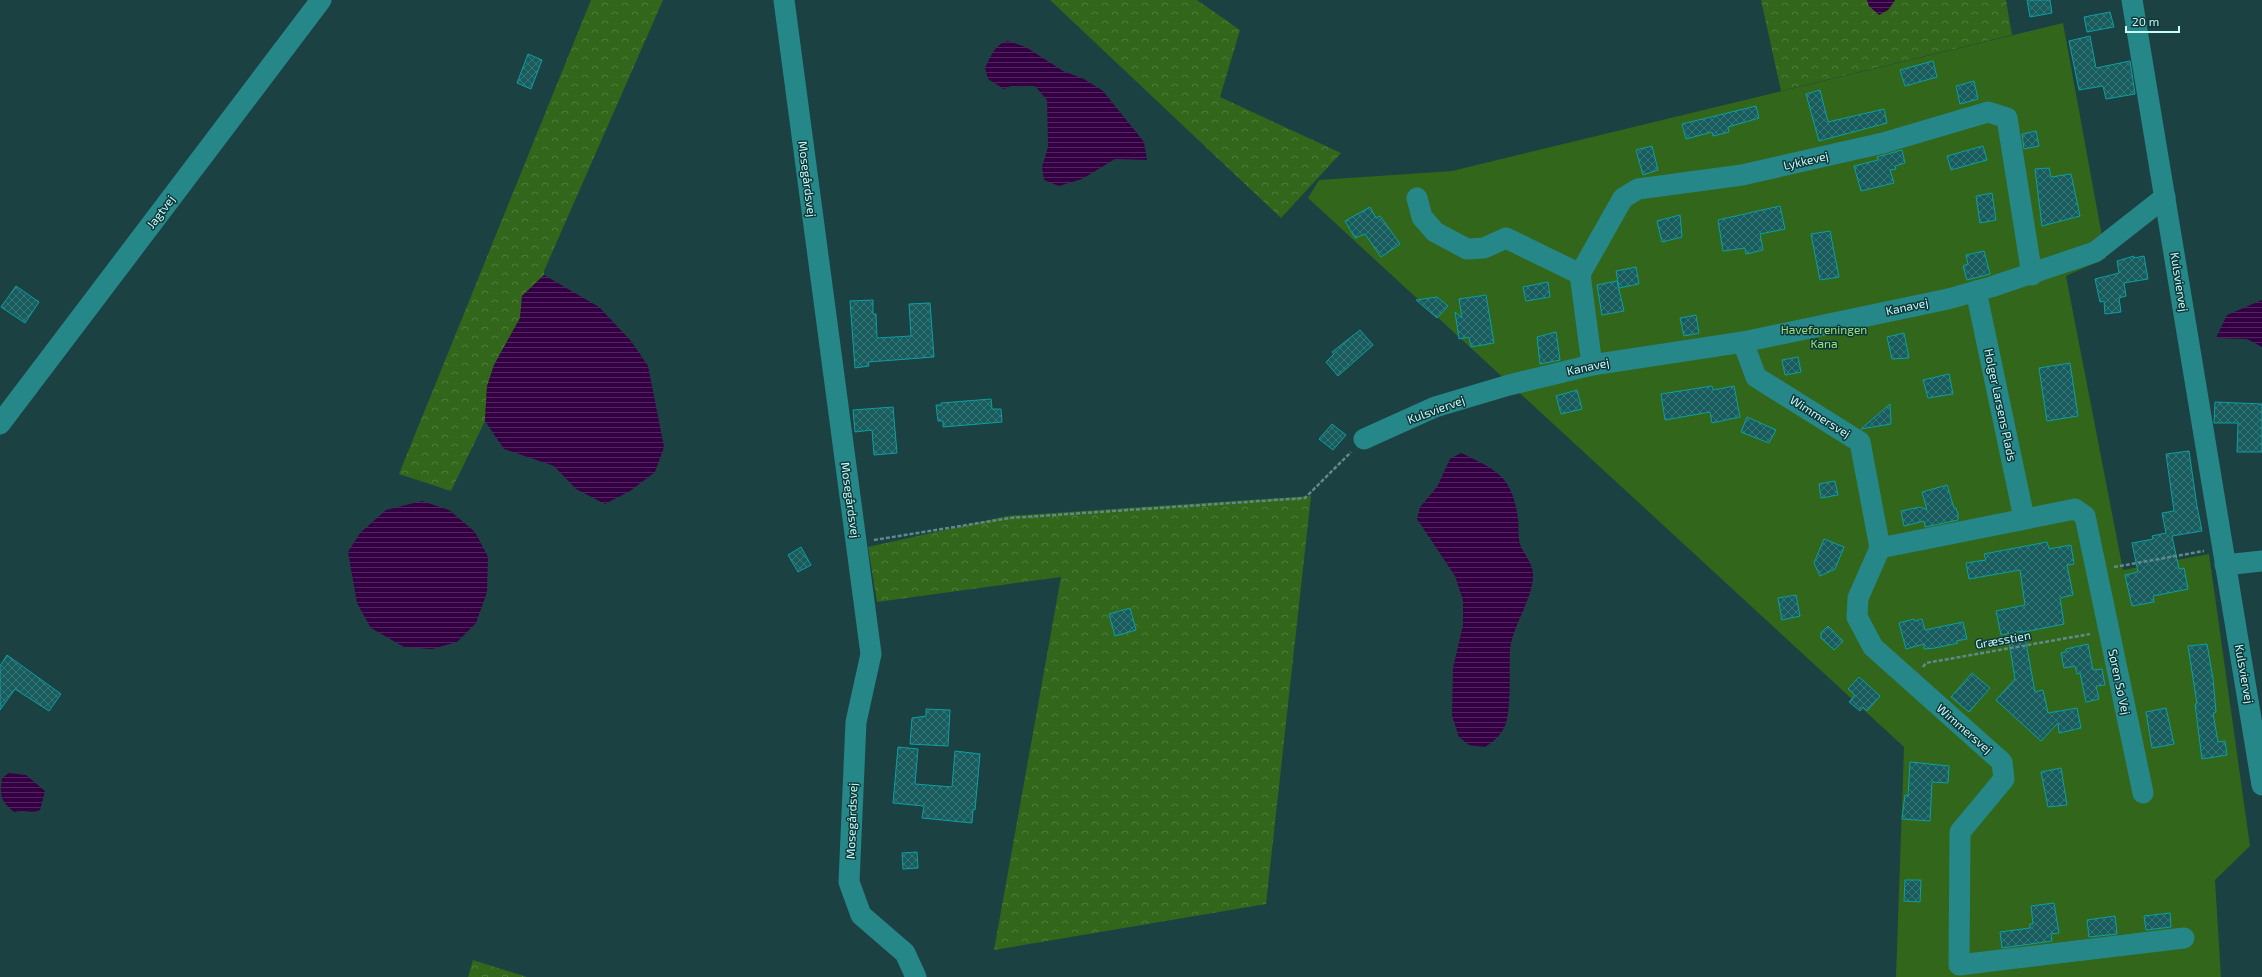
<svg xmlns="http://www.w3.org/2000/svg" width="2262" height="977" viewBox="0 0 2262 977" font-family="'Exo 2',sans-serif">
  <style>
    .forest { fill: url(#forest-crowns) }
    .green { fill: #32661a }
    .water { fill: url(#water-rules) }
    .building { fill: url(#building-cross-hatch); stroke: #0ba0a3 }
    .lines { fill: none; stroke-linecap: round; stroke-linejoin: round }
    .path { stroke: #5f8a8b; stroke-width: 2.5; stroke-dasharray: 4 2; stroke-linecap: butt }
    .minor { stroke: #268789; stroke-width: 21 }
    .labels { text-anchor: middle; stroke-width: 3; stroke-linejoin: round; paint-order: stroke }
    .street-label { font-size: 12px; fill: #c6fcfc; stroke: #103738 }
    .park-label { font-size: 12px; fill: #99e17d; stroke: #103738 }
  </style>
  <defs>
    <pattern id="forest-crowns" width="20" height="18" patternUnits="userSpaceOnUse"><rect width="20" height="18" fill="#32661a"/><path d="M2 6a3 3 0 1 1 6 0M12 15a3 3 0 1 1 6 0" fill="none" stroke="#4e7d3c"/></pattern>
    <pattern id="water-rules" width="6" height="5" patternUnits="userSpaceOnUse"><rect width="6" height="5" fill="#350043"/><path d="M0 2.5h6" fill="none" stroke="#51265f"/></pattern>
    <pattern id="building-cross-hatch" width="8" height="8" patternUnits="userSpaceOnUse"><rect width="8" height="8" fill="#195c5e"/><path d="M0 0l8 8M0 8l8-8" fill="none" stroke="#397476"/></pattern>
  </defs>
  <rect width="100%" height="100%" fill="#1c4142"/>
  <g class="forest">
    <path d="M591,0H663L544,271V275L522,296L520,318L494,365L487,386L485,421L451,491L399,474Z"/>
    <path d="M1050,0H1197L1240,30L1220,97L1341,153L1281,218Z"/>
    <path d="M1761,0H1867L1869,6L1888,10L1895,0H2006L2012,35L1781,91Z"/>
    <path d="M1311,496L1266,904L994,950L1061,577L877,602L868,547L1007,516Z"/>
    <path d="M473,960L527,977H468Z"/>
  </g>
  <path class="green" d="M2063,23L2106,258L2066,276L2123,570L2209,554L2250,846L2215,880L2221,977H1896L1904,747L1308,198L1319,180L1452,171Z"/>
  <g class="water">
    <path d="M1867,0H1895L1888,10L1879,15L1869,6Z"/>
    <path d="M1008,41L1026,47L1063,71L1084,79L1103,91L1144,142L1147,160L1115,159L1082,179L1059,186L1044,180L1042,167L1048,147L1047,100L1035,86H1011L1004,89L988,79L985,68C991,56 995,44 1008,41Z"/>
    <path d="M544,275L599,307L631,341L648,366L664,447L655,472L630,491L605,504L576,489L554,466L504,449L485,421L487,386L494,365L520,318L522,296Z"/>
    <path d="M2262,300V347L2247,339L2216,338L2227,315Z"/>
    <path d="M1461,453C1497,470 1513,477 1518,519C1519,527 1518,536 1520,544C1523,553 1533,564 1533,574C1534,597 1513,624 1510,649C1509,667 1512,714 1504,728C1499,737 1493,742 1485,747L1469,745L1459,737L1452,716L1453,668L1463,625V600L1455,576L1417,519L1420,507L1437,487L1450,459Z"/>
    <path d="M422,501L449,510L475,532L488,557L487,592L476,623L457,642L432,649L404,647L371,628L357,603L348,552L360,533L386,510Z"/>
    <path d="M9,773L26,775L45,791L40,810C32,814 23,809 14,812C0,800 0,797 2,778Z"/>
  </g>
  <g class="building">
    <path d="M2027,0H2050L2052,13L2030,17Z"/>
    <path d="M2110,12L2114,27L2087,32L2084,17Z"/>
    <path d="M2090,36L2096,68L2130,61L2135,94L2106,99L2103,86L2079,90L2069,41Z"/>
    <path d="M528,54L542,60L531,89L517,83Z"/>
    <path d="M1933,61L1937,77L1905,86L1900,70Z"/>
    <path d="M1974,81L1978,99L1960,104L1956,86Z"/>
    <path d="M1820,90L1828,122L1884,109L1887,123L1819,141L1806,94Z"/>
    <path d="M1756,106L1759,118L1728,127L1729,132L1713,136L1712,132L1686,139L1682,124Z"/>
    <path d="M2036,131L2039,146L2024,149L2022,134Z"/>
    <path d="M1652,146L1658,170L1643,175L1636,150Z"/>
    <path d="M1983,146L1987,160L1951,170L1947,156Z"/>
    <path d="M1902,150L1905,163L1895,166L1896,169L1890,170L1894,183L1861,191L1854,166L1878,160L1877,157Z"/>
    <path d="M2049,168L2051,177L2071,174L2080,216L2042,226L2035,169Z"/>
    <path d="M1992,193L1996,220L1980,223L1976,196Z"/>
    <path d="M1780,206L1785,229L1760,234L1763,250L1746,254L1745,248L1723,251L1718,220Z"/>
    <path d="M1370,207L1376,218L1380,216L1400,244L1381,257L1365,234L1355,238L1345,221Z"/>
    <path d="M1680,215L1682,237L1662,242L1657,221Z"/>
    <path d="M1830,231L1839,277L1820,280L1811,234Z"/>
    <path d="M1984,251L1990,274L1967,280L1963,266L1968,264L1966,255Z"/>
    <path d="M2134,256V258L2144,256L2148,279L2124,283L2126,296L2119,298L2121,312L2105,314L2104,301L2100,302L2095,279L2119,273L2117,261Z"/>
    <path d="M1636,267L1639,284L1619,288L1616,271Z"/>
    <path d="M1617,281L1624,311L1602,315L1597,285Z"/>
    <path d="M1548,282L1550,297L1526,301L1523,287Z"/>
    <path d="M16,286L39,302L25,323L1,307Z"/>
    <path d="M1486,295L1494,343L1471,347L1469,337L1459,339L1455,312L1462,318L1459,299Z"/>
    <path d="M1437,297L1448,306L1437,318L1416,300Z"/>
    <path d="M873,300V314H876L877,338L911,336L909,304L930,303L934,357L868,362L869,366L855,368L850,301Z"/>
    <path d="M1696,315L1699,333L1684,336L1680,318Z"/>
    <path d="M1360,330L1373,345L1338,376L1326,362L1334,354L1332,352Z"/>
    <path d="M1556,332L1560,360L1540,364L1537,337Z"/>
    <path d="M1904,333L1909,358L1892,359L1887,337Z"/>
    <path d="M1798,357L1801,372L1785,375L1782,360Z"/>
    <path d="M2070,363L2078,416L2047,421L2039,368Z"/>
    <path d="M1949,374L1953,394L1928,398L1923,380Z"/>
    <path d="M1712,386L1713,390L1734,386L1740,417L1712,423L1710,412L1665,420L1661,394Z"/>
    <path d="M1577,390L1582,409L1561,414L1556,396Z"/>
    <path d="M991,399L992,409H1001L1002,422L943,427V421H938L936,405H941V403Z"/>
    <path d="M2215,402L2262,404V452H2237L2238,423H2214Z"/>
    <path d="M1890,404L1891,424L1861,429Z"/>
    <path d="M893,407L897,453L874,455L872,430L855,432L853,410Z"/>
    <path d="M1747,417L1776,430L1769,443L1741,432Z"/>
    <path d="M1332,424L1346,435L1333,450L1319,439Z"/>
    <path d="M2189,451L2197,506L2202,531L2172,536L2179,569L2184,568L2188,589L2153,596L2154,602L2132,606L2125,575L2138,572L2132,543L2153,539L2152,536L2166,533L2162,513L2174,511L2166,454Z"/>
    <path d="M1835,481L1838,495L1821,498L1819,484Z"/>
    <path d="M1947,485L1954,508H1956L1958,514V520L1925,527L1924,521L1904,526L1901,511L1920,507L1927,510L1922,492Z"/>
    <path d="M1824,539L1844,547L1835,569L1820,576L1814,563Z"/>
    <path d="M2047,542L2049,549L2071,545L2074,564L2067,565L2073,595L2060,598L2064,624L2024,632L2035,692L2043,690L2048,713L2077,708L2081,728L2059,733L2058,723L2041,741L1996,700L2015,679L2009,642L2023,631L2001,635L1996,611L2025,605L2020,570L1969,579L1966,563L1986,560L1984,554Z"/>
    <path d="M801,547L811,565L798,572L788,555Z"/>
    <path d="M1796,595L1800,616L1782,620L1778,598Z"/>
    <path d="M1130,608L1136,630L1115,636L1109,614Z"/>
    <path d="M1914,619L1915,621L1922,619L1925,630L1963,622L1967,639L1956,641L1958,643L1935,648L1924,649V644L1906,649L1899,623Z"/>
    <path d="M1828,626L1843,641L1834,650L1821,638V633Z"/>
    <path d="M2088,644L2093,670L2102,669L2105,685L2096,686L2099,699L2086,702L2080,673L2077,674L2075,666L2064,668L2061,653L2066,652V649Z"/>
    <path d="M2207,644L2213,679L2216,712L2213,713L2218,742L2225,741L2227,755L2202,759L2195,704H2197L2188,646Z"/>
    <path d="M7,655L61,694L49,711L15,689L0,710V666Z"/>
    <path d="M1972,673L1990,688L1969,712L1951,697Z"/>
    <path d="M1859,677L1880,696L1867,711L1863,707L1860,711L1849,702L1855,695L1848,689Z"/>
    <path d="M2166,708L2174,744L2152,748L2146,712Z"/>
    <path d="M926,709L950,710L948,746L910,744L912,718L926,716Z"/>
    <path d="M898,747L918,749L915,784L952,787L955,751L980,754L975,810L973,809L972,823L922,818L924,806L893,803Z"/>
    <path d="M1910,762L1949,766L1948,783L1932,782L1930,821L1902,819L1905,795L1908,796Z"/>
    <path d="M2061,768L2067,805L2048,807L2041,772Z"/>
    <path d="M917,852L918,868L903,869L902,853Z"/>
    <path d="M1905,880H1921L1920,902L1904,901Z"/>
    <path d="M2054,903L2059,933L2051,934L2052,941L2002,948L2000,932L2030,928V924H2033L2031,906Z"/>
    <path d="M2170,913L2171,927L2146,930L2144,916Z"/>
    <path d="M2115,916L2117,934L2089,937L2087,920Z"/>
  </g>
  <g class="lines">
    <g class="path">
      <path d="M874,540L1010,518L1305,498L1351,452"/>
      <path d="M2114,567L2204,551"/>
      <path d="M1923,667L1926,663L2090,634"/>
    </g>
    <g class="minor">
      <path d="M784,0L871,654L856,722L849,882L861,915L905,953L916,977"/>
      <path d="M2132,0L2262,785"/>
      <path d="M1417,198L1422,217L1435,232L1467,249L1484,248L1506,238L1580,274"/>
      <path d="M1976,291L2024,518"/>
      <path d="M1743,342L1756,377L1860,442L1880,548L1858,598L1857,617L1873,647L2002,762L2004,779L1960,832L1959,965L2184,938"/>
      <path d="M1592,365L1580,274L1623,198L1638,189L1742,175L1883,143L1988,112L2007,118L2032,275"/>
      <path d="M0,424L321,0"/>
      <path d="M1364,439L1435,407L1509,385L1592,365L1743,342L1948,299L1991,287L2095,252L2165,197"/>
      <path d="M1880,548L2075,509L2085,516L2143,793"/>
      <path d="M2225,565L2262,561"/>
    </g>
  </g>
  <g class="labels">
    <g class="street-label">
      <text transform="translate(1806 161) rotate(-13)" y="4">Lykkevej</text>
      <text transform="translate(807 179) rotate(83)" y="4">Mosegårdsvej</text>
      <text transform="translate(161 212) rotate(-53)" y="4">Jagtvej</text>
      <text transform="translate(2179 282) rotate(81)" y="4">Kulsviervej</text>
      <text transform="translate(1907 307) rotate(-12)" y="4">Kanavej</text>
      <text transform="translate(1588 367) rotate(-12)" y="4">Kanavej</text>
      <text transform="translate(2000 405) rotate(78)" y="4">Holger Larsens Plads</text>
      <text transform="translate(1436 410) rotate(-20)" y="4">Kulsviervej</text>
      <text transform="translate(1820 417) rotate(32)" y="4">Wimmersvej</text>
      <text transform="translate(850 500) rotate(82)" y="4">Mosegårdsvej</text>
      <text transform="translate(2003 640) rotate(-10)" y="4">Græsstien</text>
      <text transform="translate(2244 674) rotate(80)" y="4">Kulsviervej</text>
      <text transform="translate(2119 682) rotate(78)" y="4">Søren Sø Vej</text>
      <text transform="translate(1964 729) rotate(41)" y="4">Wimmersvej</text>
      <text transform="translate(852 821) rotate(-88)" y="4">Mosegårdsvej</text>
    </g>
    <g class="park-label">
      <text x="1824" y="334">Haveforeningen<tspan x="1824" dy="14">Kana</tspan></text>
    </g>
  </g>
  <path d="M2126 26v6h53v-6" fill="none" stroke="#c6fcfc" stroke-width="2"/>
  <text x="2132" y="26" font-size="12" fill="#c6fcfc" stroke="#103738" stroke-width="3" paint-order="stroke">20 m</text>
</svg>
